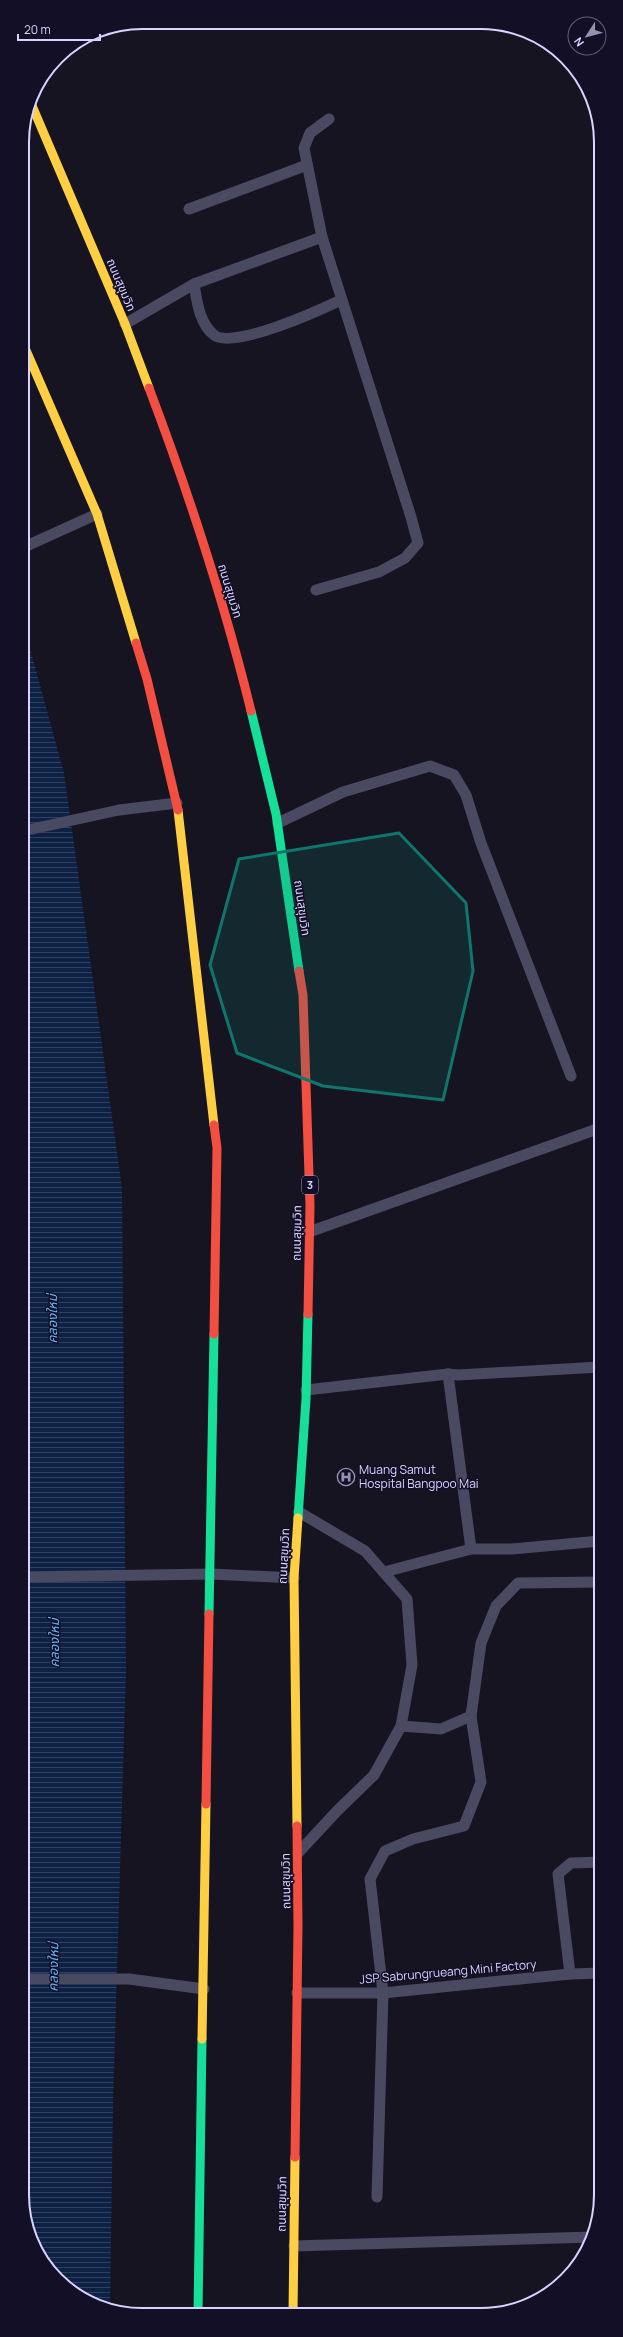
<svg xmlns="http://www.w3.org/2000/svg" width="623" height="2337" viewBox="0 0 623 2337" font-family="Manrope,'Noto Sans Thai',sans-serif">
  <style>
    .water { fill: url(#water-rules) }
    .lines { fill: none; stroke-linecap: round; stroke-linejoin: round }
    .lane { stroke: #4a4962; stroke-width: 11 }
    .fast { stroke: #16e098; stroke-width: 9 }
    .slow { stroke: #ffcf43; stroke-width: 9 }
    .jam { stroke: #f24e42; stroke-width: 9 }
    .marked { fill: #0f766e; fill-opacity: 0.2; stroke: #0f766e; stroke-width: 3; stroke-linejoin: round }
    .labels { text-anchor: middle; stroke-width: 3; stroke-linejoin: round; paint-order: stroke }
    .shield { fill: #130f26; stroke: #9e99be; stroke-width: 1 }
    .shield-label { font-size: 11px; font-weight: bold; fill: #d9d4ff }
    .street-label { font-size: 12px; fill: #d9d4ff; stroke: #130f26 }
    .poi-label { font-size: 12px; fill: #d9d4ff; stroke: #130f26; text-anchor: start }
    .water-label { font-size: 13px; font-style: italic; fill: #62b6ff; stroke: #130f26 }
    .rim { fill: none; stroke: #d9d4ff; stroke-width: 2 }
  </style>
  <defs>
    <pattern id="water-rules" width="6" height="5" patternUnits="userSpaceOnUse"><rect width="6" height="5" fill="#0d2144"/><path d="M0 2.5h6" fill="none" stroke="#304060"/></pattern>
  </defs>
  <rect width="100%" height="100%" fill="#161421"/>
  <path class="water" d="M22,619L64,773L122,1188L126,1669L113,2104L110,2309L82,2299L52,2274L34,2248L23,2211Z"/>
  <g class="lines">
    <g class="lane">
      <path d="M189,209L307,165"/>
      <path d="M194,284C197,301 199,323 214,335C233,350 320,310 341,300"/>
      <path d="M125,324L194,284L322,237L304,148L310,133L329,119"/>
      <path d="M22,548L97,514"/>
      <path d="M316,590L379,572L405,558L418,543L411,517L322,237"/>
      <path d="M278,823L343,792L430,766L454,775L466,795L481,843L571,1076"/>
      <path d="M23,831L119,810L177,803"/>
      <path d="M309,1232L600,1128"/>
      <path d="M448,1374L471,1549"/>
      <path d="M306,1390L448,1374L458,1375L600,1367"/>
      <path d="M384,1572L471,1549H512L600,1541"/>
      <path d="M23,1577L212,1574L294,1578"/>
      <path d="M401,1726L441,1729L471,1716L481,1643L496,1606L518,1583L601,1582"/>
      <path d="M298,1853L337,1811L374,1775L401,1726L412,1665L407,1599L365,1551L299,1512"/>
      <path d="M570,1974L558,1874L571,1863L601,1862"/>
      <path d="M23,1979H129L204,1989"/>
      <path d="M297,1993H383L570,1974L601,1973"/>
      <path d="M377,2197L383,1993L370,1879L385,1851L413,1839L464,1826L481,1782L471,1716"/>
      <path d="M294,2246L593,2237"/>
    </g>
    <g class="fast">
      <path d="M251,711L276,814L299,971"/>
      <path d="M298,1518L306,1399L308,1314"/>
      <path d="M209,1614L214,1334"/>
      <path d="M198,2313L202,2039"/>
    </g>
    <g class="slow">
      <path d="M30,101L125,324L149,388"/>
      <path d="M22,341L97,514L136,643"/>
      <path d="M178,810L214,1125"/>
      <path d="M297,1826L294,1578L298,1518"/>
      <path d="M202,2039L206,1804"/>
      <path d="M293,2313L295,2157"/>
    </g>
    <g class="jam">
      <path d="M149,388C189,494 224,601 251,711"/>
      <path d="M136,643L147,679L178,810"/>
      <path d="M299,971L303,995L310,1205L308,1314"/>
      <path d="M214,1334L217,1148L214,1125"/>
      <path d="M206,1804L209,1614"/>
      <path d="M295,2157L298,1926L297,1826"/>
    </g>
  </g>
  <path class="marked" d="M399,833L466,903L473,971L443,1100L323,1086L237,1053L210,965L239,859Z"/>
  <defs>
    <symbol id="hospital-ring" viewBox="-11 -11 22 22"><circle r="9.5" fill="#130f26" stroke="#9591b1" stroke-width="1.5"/><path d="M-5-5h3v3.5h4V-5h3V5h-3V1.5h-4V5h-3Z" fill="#9591b1"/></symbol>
  </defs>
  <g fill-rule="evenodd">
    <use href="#hospital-ring" x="336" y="1467" width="20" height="20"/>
  </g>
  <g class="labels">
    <rect class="shield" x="302" y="1176" width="16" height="18" rx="3"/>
    <g class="shield-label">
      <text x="310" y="1189">3</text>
    </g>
    <g class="street-label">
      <text transform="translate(121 285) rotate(67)" y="4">ถนนสุขุมวิท</text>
      <text transform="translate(230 591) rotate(73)" y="4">ถนนสุขุมวิท</text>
      <text transform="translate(302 908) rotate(82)" y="4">ถนนสุขุมวิท</text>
      <text transform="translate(297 1233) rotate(-89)" y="4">ถนนสุขุมวิท</text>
      <text transform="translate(284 1556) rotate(-87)" y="4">ถนนสุขุมวิท</text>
      <text transform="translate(286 1881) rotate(-91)" y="4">ถนนสุขุมวิท</text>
      <text transform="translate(448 1972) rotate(-5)" y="4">JSP Sabrungrueang Mini Factory</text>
      <text transform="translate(282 2204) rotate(-89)" y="4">ถนนสุขุมวิท</text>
    </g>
    <g class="poi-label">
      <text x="359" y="1474">Muang Samut<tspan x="359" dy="14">Hospital Bangpoo Mai</tspan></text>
    </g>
    <g class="water-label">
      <text transform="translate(52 1319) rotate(-90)" y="5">คลองใหม่</text>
      <text transform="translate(54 1643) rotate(-90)" y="5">คลองใหม่</text>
      <text transform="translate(53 1967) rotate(-89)" y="5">คลองใหม่</text>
    </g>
  </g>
  <path d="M0 0H623V2337H0ZM142 29H481A113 113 0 0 1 594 142V2195A113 113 0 0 1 481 2308H142A113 113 0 0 1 29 2195V142A113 113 0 0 1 142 29Z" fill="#130f26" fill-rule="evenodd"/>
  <path class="rim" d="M142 29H481A113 113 0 0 1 594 142V2195A113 113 0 0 1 481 2308H142A113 113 0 0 1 29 2195V142A113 113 0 0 1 142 29Z"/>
  <g transform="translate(587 36) rotate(234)"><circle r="19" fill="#130f26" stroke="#625e7d"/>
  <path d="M0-3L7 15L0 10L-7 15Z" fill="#9591b1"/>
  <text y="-6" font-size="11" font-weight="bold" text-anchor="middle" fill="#d9d4ff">N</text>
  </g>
  <path d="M18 34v6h82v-6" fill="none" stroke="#d9d4ff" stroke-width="2"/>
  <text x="24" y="34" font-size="12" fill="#d9d4ff" stroke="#130f26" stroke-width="3" paint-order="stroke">20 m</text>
</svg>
